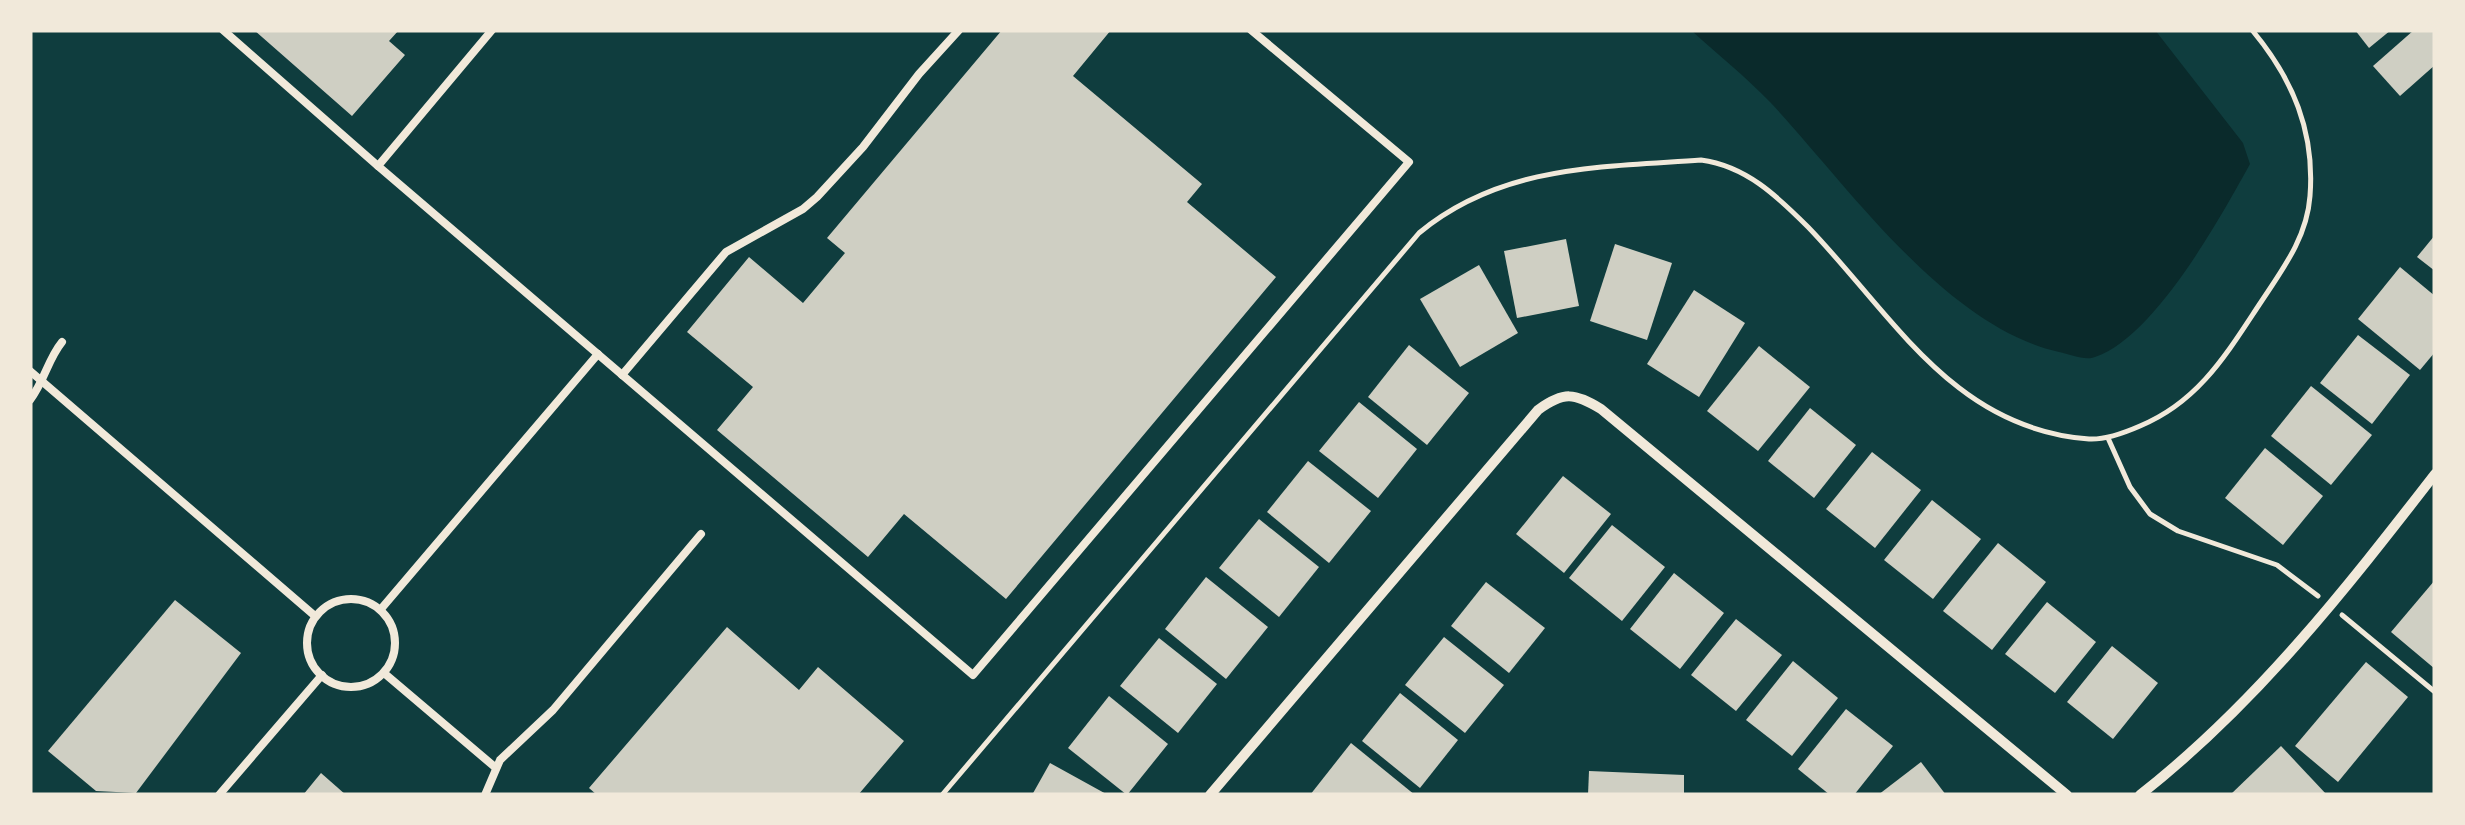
<svg xmlns="http://www.w3.org/2000/svg" width="2465" height="825" viewBox="0 0 2465 825" font-family="Arial,sans-serif">
  <style>
    .water { fill: #0a2a2b }
    .building { fill: #cfcfc3 }
    .lines { fill: none; stroke-linecap: round; stroke-linejoin: round }
    .path { stroke: #f1e9da; stroke-width: 5 }
    .service { stroke: #f1e9da; stroke-width: 8 }
    .minor { stroke: #f1e9da; stroke-width: 10 }
  </style>
  <rect width="100%" height="100%" fill="#0f3d3e"/>
  <path class="water" d="M1691,30H2155L2243,143L2250,164C2220,218 2155,337 2095,357C2085,361 2070,354 2059,352C1944,326 1847,184 1770,102C1745,76 1717,54 1691,30Z"/>
  <g class="building">
    <path d="M254,30H399L389,41L405,55L352,116Z"/>
    <path d="M1002,30H1111L1073,76L1202,184L1187,202L1276,277L1006,599L904,514L868,557L717,430L753,387L687,332L749,257L803,303L845,253L827,238Z"/>
    <path d="M2355,30H2391L2369,48Z"/>
    <path d="M2414,30H2435V65L2400,96L2373,66Z"/>
    <path d="M2435,235V271L2417,257Z"/>
    <path d="M1566,239L1579,306L1517,318L1504,251Z"/>
    <path d="M1615,244L1672,263L1647,340L1590,321Z"/>
    <path d="M1479,265L1518,333L1460,367L1420,299Z"/>
    <path d="M2400,267L2435,296V352L2420,370L2358,319Z"/>
    <path d="M1694,290L1745,323L1699,397L1647,364Z"/>
    <path d="M2358,335L2410,375L2372,424L2320,383Z"/>
    <path d="M1409,345L1469,393L1427,445L1368,397Z"/>
    <path d="M1759,346L1810,387L1758,451L1707,411Z"/>
    <path d="M2311,386L2372,435L2331,485L2271,436Z"/>
    <path d="M1359,402L1417,449L1378,498L1319,451Z"/>
    <path d="M1810,408L1856,445L1814,498L1768,461Z"/>
    <path d="M2265,448L2323,496L2283,545L2225,498Z"/>
    <path d="M1872,452L1921,490L1875,548L1826,509Z"/>
    <path d="M1308,461L1371,511L1329,563L1267,512Z"/>
    <path d="M1563,476L1611,514L1564,573L1516,534Z"/>
    <path d="M1932,500L1981,539L1933,599L1884,560Z"/>
    <path d="M1259,519L1319,567L1279,617L1219,568Z"/>
    <path d="M1612,525L1665,567L1622,621L1569,578Z"/>
    <path d="M1998,543L2046,582L1992,650L1943,611Z"/>
    <path d="M1674,573L1724,613L1680,669L1630,629Z"/>
    <path d="M1206,577L1268,627L1226,679L1165,629Z"/>
    <path d="M2435,580V669L2391,632Z"/>
    <path d="M1486,582L1545,628L1509,673L1451,626Z"/>
    <path d="M175,600L241,653L136,793L96,791L48,751Z"/>
    <path d="M2047,602L2096,642L2055,693L2005,654Z"/>
    <path d="M1736,619L1782,655L1736,711L1691,675Z"/>
    <path d="M727,627L799,690L818,667L904,741L858,795H597L589,788Z"/>
    <path d="M1444,637L1504,685L1465,733L1405,685Z"/>
    <path d="M1159,638L1217,684L1178,733L1120,686Z"/>
    <path d="M2112,646L2158,683L2113,739L2067,702Z"/>
    <path d="M1793,661L1838,698L1792,756L1746,720Z"/>
    <path d="M2366,662L2408,697L2338,782L2295,746Z"/>
    <path d="M1400,693L1458,740L1420,788L1362,741Z"/>
    <path d="M1109,696L1168,744L1127,795L1068,748Z"/>
    <path d="M1846,709L1893,746L1854,795H1830L1798,769Z"/>
    <path d="M1351,743L1415,795H1310Z"/>
    <path d="M2281,746L2327,795H2230Z"/>
    <path d="M1921,762L1946,795H1878Z"/>
    <path d="M1050,763L1108,795H1032Z"/>
    <path d="M1589,771L1684,775V795H1588Z"/>
    <path d="M321,773L346,795H303Z"/>
  </g>
  <g class="lines">
    <g class="path">
      <path d="M2108,438L2130,487L2150,514L2178,531L2277,565L2318,596"/>
      <path d="M2342,615L2435,692"/>
      <path d="M942,795L1419,233C1501,165 1601,167 1701,160C1746,166 1777,196 1808,227C1893,315 1953,429 2089,439C2106,440 2124,433 2140,426C2198,402 2226,355 2259,305C2282,270 2307,238 2310,196C2315,132 2293,79 2252,30"/>
    </g>
    <g class="service">
      <path d="M223,30L378,166"/>
      <path d="M492,30L378,166L973,675L1409,162L1251,30"/>
      <path d="M30,371L315,616"/>
      <path d="M622,375L726,252L803,209L817,197L863,147L919,74L959,30"/>
      <path d="M30,400C44,382 48,359 62,342"/>
      <circle cx="351" cy="643" r="44"/>
      <path d="M381,609L598,354"/>
      <path d="M384,673L496,768"/>
      <path d="M219,795L322,675"/>
      <path d="M485,795L500,760L553,710L701,534"/>
    </g>
    <g class="minor">
      <path d="M1210,795L1538,410C1564,391 1574,393 1601,409L2067,795"/>
      <path d="M2140,795C2256,704 2345,590 2435,474"/>
    </g>
  </g>
  <rect width="2465" height="825" fill="none" stroke="#f1e9da" stroke-width="65"/>
</svg>
